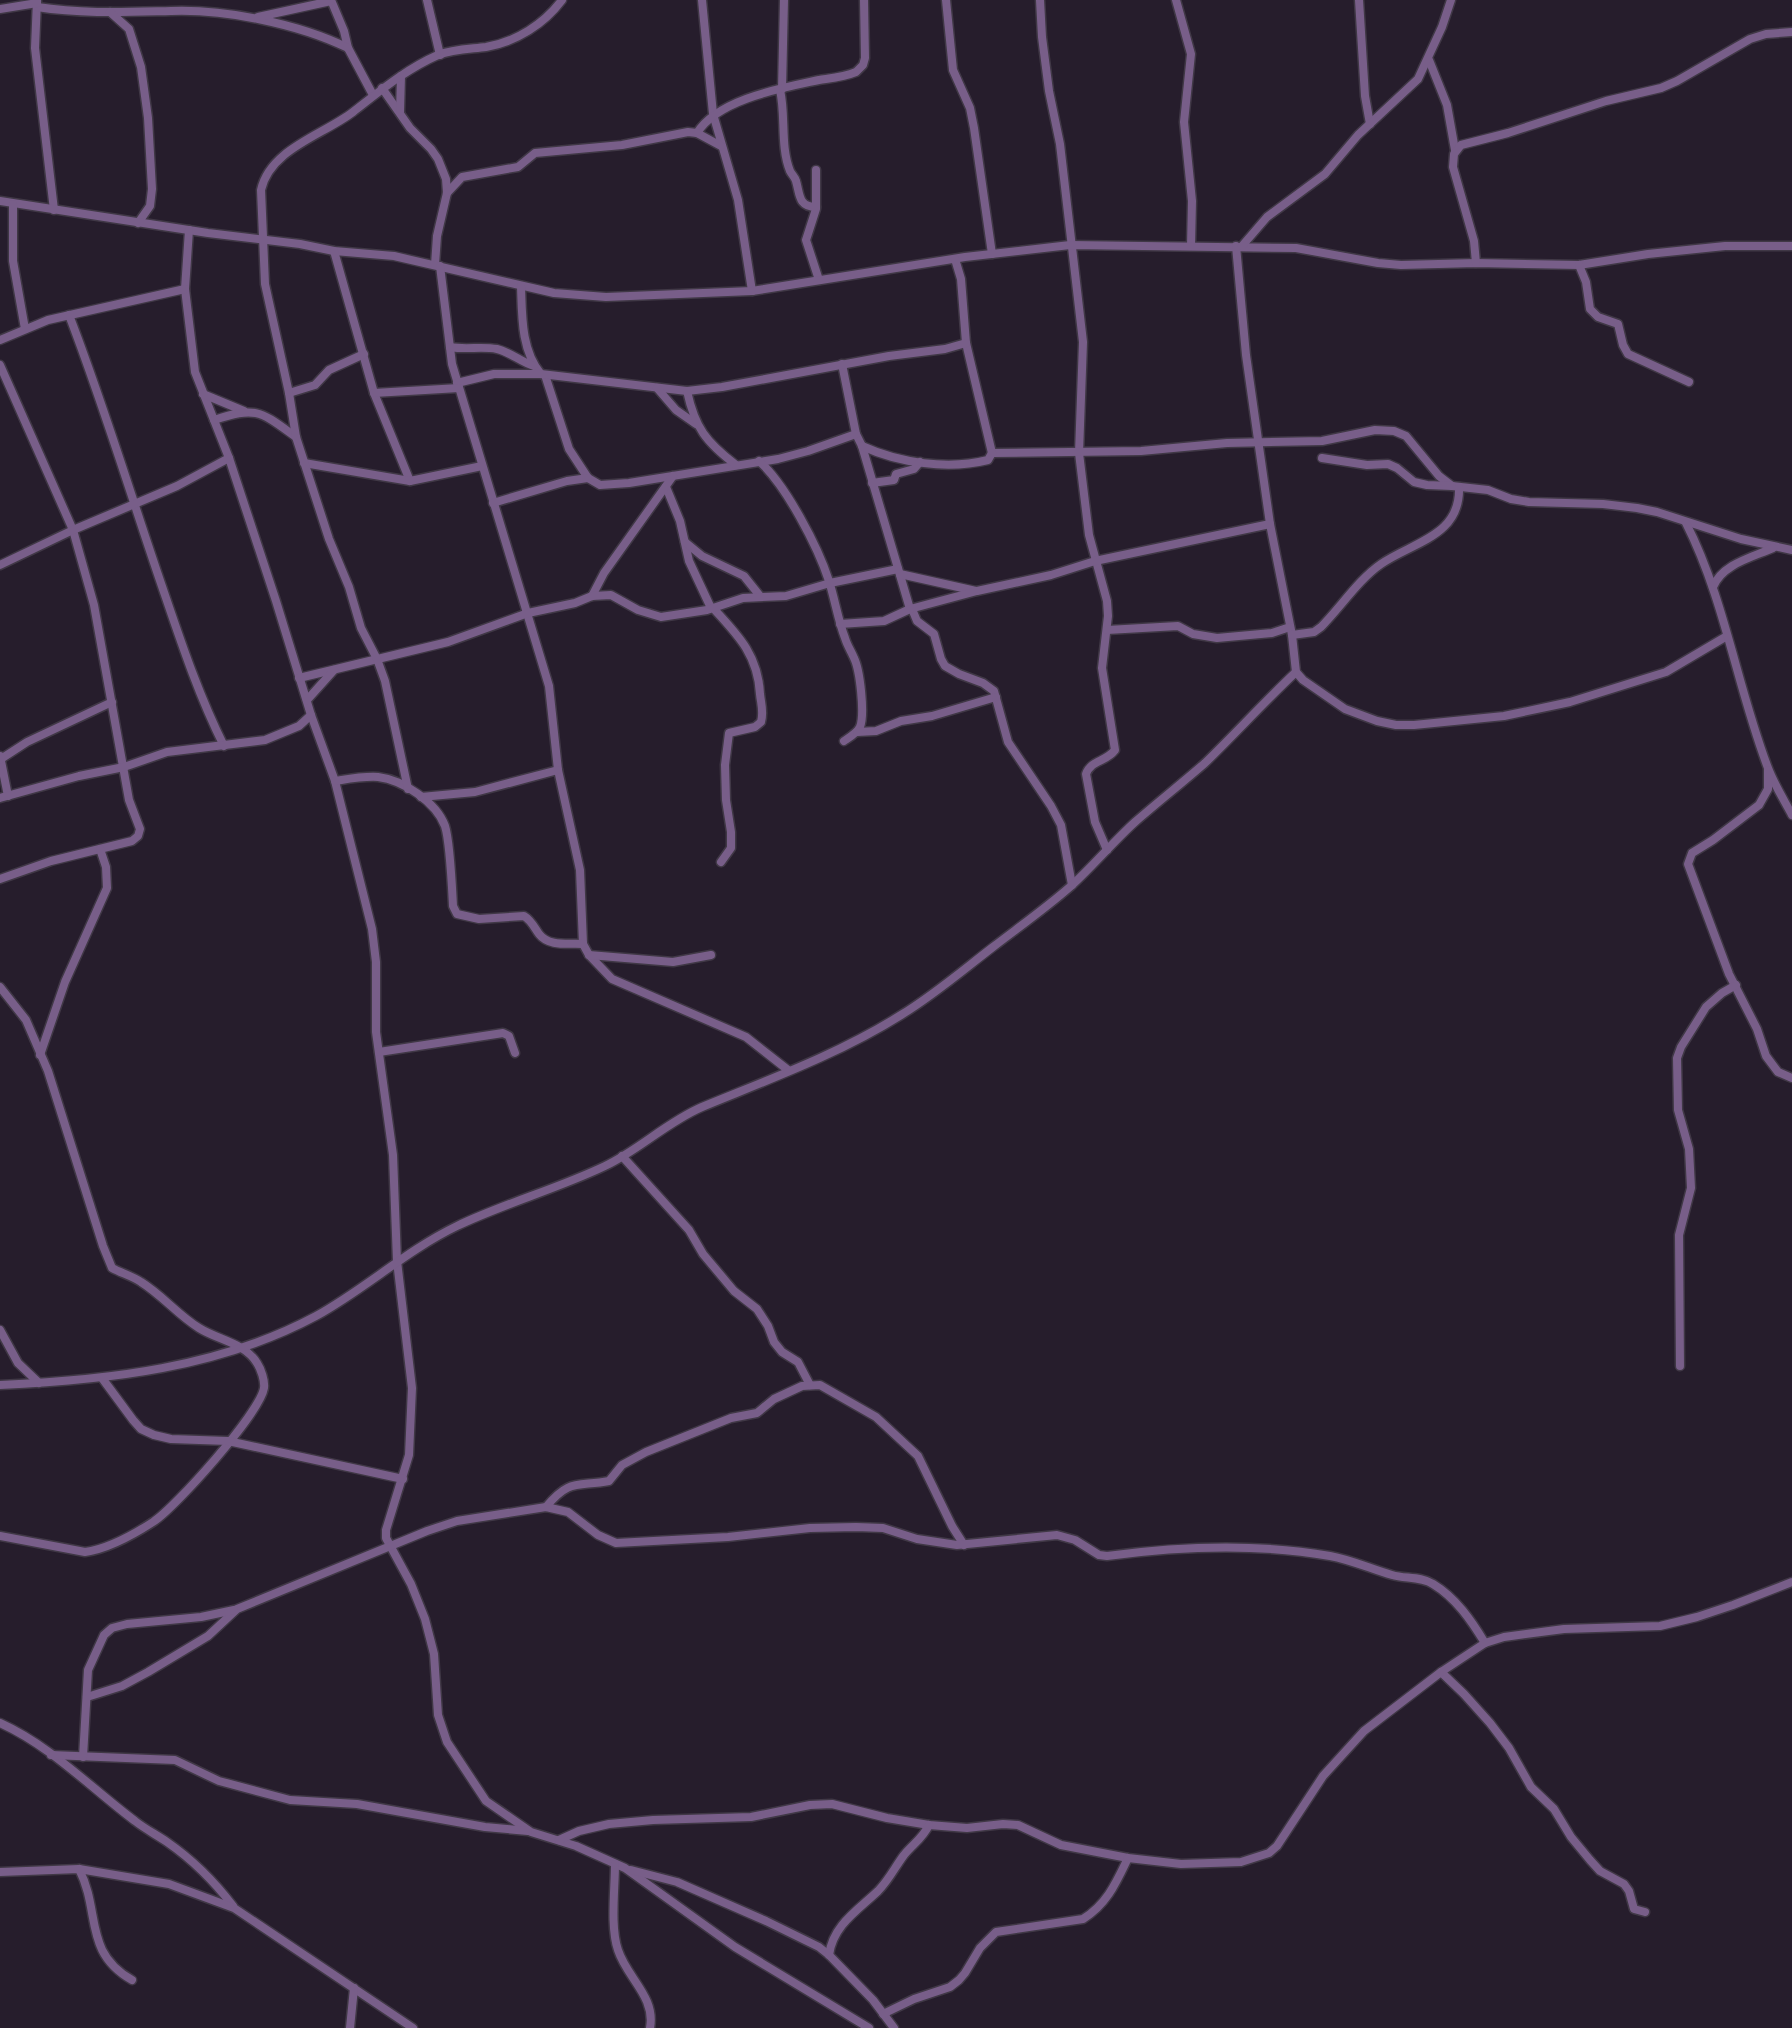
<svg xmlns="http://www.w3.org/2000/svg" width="1792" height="2028" viewBox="0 0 1792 2028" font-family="Literata,serif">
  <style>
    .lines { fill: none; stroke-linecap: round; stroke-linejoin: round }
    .minor-casing { stroke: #403846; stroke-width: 11 }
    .minor { stroke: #785e89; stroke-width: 8 }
  </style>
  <rect width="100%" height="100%" fill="#261d2c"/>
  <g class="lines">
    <defs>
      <g id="minor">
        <path d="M37,0L35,48L54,210"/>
        <path d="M331,0L344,31L348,48L373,95"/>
        <path d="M427,0L440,55"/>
        <path d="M702,0L713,114L738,200L752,291"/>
        <path d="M946,0L953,70L970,108L974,128L992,254"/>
        <path d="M1040,0L1042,37L1049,91L1060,144L1083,342L1079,453L1089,535L1107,601L1108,616L1102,668L1115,750C1106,762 1091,760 1086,774L1095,822L1107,850"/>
        <path d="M1176,0L1191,54L1184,122L1192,201L1191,246"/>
        <path d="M1359,0L1365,96L1370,124"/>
        <path d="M37,7C82,14 126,12 171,11C226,9 299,24 348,48"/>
        <path d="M0,9L37,3"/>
        <path d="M110,12L129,29L141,67L148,118L152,189L150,206L138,223"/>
        <path d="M258,17L331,1"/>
        <path d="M1429,60L1447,105L1455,150"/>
        <path d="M382,88L410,128L431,149L438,159L446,179L447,193L437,236L435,265"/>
        <path d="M782,89L784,0"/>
        <path d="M780,90C786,116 780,146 790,171C792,175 795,177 796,181C800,194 798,207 816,207"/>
        <path d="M400,112L401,76"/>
        <path d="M697,133C718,99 782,88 819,80C832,78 844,77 856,72L863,65L865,58L864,0"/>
        <path d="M816,170V209L806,240L819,280"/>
        <path d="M447,193L462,177L518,167L535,153L622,145L688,132L697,133L721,146"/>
        <path d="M0,201L208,233L300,244L334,251L394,256L554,293L606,297L752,291L965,257L1070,245L1296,248L1378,263L1401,265L1476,263L1579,265L1648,254L1725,246H1792"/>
        <path d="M13,204V261L25,329"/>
        <path d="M189,230L185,289L195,372L229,458L276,601L311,715L335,781L372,929L376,962V1032L393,1155L397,1261L412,1388L409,1455L386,1530V1538L411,1584L425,1619L434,1654L438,1715L447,1742L486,1801L531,1832L576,1846L625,1868L735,1947L869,2028"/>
        <path d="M1236,246L1246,355L1270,524L1292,635L1296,672L1303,680L1345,709L1377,721L1396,725H1414L1504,716L1570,702L1666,672L1727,636"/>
        <path d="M1242,246L1267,217L1325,174L1358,135L1418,79L1442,27L1451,0"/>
        <path d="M334,251L374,393L410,481"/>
        <path d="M955,259L961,279L966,343L992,453L1141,451L1227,443L1322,441L1375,430L1394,431L1406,436L1439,476L1452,486L1488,490L1511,499L1529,502L1603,504L1637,508L1657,512L1741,539L1792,550"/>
        <path d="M1476,263L1474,241L1453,167L1454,154L1461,145L1508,133L1606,101L1661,88L1677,81L1750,39L1766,34L1792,32"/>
        <path d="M1579,265L1586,282L1590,309L1598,317L1618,324L1623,345L1628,354L1689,382"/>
        <path d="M440,266L452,364L549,686L558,770L580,870L583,944L589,955L612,979L746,1037L788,1070"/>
        <path d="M521,286C522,315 521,351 541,374"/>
        <path d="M69,315C105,408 133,503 166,598C183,648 200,698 224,746"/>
        <path d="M0,340L48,320L185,289"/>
        <path d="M450,347C467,350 481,346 497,349C510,352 521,362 534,366"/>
        <path d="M842,364L856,434L862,446L910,609"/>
        <path d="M0,365L73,530L94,605L129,800L140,829L138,836L132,841L51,861L0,879"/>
        <path d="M545,375L569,449L588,478L600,485L629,483L778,459L808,451L856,434"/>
        <path d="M457,383L494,374H541L687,391L722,387L889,356L945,349L966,343"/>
        <path d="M657,388L676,410L696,424"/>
        <path d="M687,391C695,428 706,442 736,465"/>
        <path d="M289,393L315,385L329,370L364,354"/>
        <path d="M374,393L459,388"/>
        <path d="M203,394L244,411"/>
        <path d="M214,420C257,406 260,411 296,437"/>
        <path d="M862,446C899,463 948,470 988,460L992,453"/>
        <path d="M1322,458L1367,465L1388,464L1397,468L1414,482L1427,485L1452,486"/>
        <path d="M759,461C786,485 818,547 829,581C835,600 838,620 845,638C847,645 851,651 854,658C860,670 865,714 860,727C857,733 850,737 844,741"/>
        <path d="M304,463L410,481L482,466"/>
        <path d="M872,483L894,480L896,474L914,469L920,462"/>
        <path d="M666,487L680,521L689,561L711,608"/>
        <path d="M493,503L567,481L588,478"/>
        <path d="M1686,523C1725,600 1737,687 1768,768C1774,784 1784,800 1792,815"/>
        <path d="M685,542L702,556L744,576L760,596"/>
        <path d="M0,565L73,530L177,486L229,458"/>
        <path d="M900,574L976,591"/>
        <path d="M1713,587C1722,564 1753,557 1773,548"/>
        <path d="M592,596L604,573L673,476"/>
        <path d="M713,608C738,635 758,655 760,694C761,704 764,712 761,722L755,727L729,733L725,765L726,800L731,832V848L721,862"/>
        <path d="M912,609L917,621L934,634L941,659L945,666L959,674L983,683L994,691L1008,742L1051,806L1061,825L1072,885"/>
        <path d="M840,624L884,621L910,609L977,591L1051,575L1095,561L1270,524"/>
        <path d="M1107,630L1178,626L1193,634L1217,638L1272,633L1290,627"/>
        <path d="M1292,635L1314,632L1321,627C1340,608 1359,579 1381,564C1413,542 1461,536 1459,487"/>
        <path d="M299,678L448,642L528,613L575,603L592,596L611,595L638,610L661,617L707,610L743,598L786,596L830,583L898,569"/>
        <path d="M307,700L334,670"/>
        <path d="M857,732L876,731L901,721L932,716L996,697"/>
        <path d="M0,756L8,796"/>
        <path d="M1,759L27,742L112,702"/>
        <path d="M1768,770V789L1759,805L1713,840L1692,853L1688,864L1729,974L1757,1029L1766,1056L1778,1072L1792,1078"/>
        <path d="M335,781C348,779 364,776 378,777C403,780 436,802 445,826C450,842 452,887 453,906L457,914L479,919L524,916C531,920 534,927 539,934C549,947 568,943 583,944"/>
        <path d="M408,789L385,681L377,659L361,628L349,587L329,539L296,437L289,393L265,284L261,190C270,149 323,135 353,112C380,91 406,69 438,55C453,49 470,49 486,47C516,42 544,24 562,0"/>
        <path d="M421,797L475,792L558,770"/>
        <path d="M0,798L79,776L124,767L167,752L265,740L299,726L311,715"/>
        <path d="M589,955L673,962L711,955"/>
        <path d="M0,987L26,1020L48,1071L103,1246L112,1268C121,1273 132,1276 141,1282C162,1295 178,1315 199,1328C218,1340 245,1343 257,1363C261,1369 265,1381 264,1388C260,1413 175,1508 153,1522C133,1535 108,1549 85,1552L0,1536"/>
        <path d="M379,1052L503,1033L509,1036L515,1053"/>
        <path d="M40,1055L65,982L107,888L106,867L100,849"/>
        <path d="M622,1156L689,1230L703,1254L734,1291L757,1309L768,1326L774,1342L782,1352L798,1362L810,1385"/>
        <path d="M0,1330L18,1363L39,1383"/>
        <path d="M1680,1366L1679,1235L1691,1188L1689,1149L1678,1110L1677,1058L1681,1047L1706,1007L1722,993L1736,985"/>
        <path d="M102,1378L133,1420L141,1429L154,1435L171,1439L228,1441L403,1479"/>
        <path d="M0,1385C108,1380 219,1368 316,1316C365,1289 407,1250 457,1226C505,1203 557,1189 605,1166C639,1150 667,1122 702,1107C770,1079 839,1054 901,1015C934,995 963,970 993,947C1019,927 1046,908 1071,886C1093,866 1113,842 1135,822C1158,802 1182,783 1205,763C1236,733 1265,701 1296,672"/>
        <path d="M546,1507C570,1478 577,1487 609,1481L622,1465L646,1452L731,1418L757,1413L774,1399L802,1386L820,1385L876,1417L918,1456L952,1526L964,1545"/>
        <path d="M1441,1672L1464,1694L1490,1723L1509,1748L1531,1787L1554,1809L1571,1837L1590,1860L1600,1871L1624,1884L1629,1891L1634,1909L1645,1912"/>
        <path d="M87,1697L122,1686L148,1672L208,1636L237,1609L427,1531L457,1521L546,1507L568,1512L598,1535L616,1543L728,1537L810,1528L856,1527L883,1528L917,1539L957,1545L1057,1535L1075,1540L1099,1555L1107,1556C1182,1546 1256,1543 1330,1556C1352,1560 1371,1569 1392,1575C1405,1579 1420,1576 1433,1584C1456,1598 1471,1620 1485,1643"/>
        <path d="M0,1723C51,1746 91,1788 135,1821C145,1829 157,1835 167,1842C193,1860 214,1881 233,1906"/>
        <path d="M51,1755L175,1760L219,1781L290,1800L357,1804L485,1827L528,1831"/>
        <path d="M83,1757L88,1670L104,1635L112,1628L127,1624L201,1617L234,1610"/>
        <path d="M559,1840L579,1831L609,1824L653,1820L751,1817L810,1805L832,1804L887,1818L929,1825L967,1828L1003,1824L1018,1825L1061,1845L1128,1858L1181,1864L1241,1862L1269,1853L1277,1846L1323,1776L1364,1731L1441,1672L1485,1643L1504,1637L1564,1629L1660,1626L1697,1617L1733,1605L1792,1582"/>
        <path d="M615,1864C615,1889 610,1927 618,1950C627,1978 656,1997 650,2028"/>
        <path d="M79,1869C101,1912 83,1952 132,1980"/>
        <path d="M631,1870L677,1882L766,1921L819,1947L829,1955L873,2000L894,2028"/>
        <path d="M0,1872L79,1869L169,1884L234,1908L413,2028"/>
        <path d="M829,1955C833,1925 858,1910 878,1891C889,1880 895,1867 904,1855C913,1844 923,1838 929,1825"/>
        <path d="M883,2014L914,1999L950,1987L959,1980L965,1973L980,1948L996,1932L1083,1919C1107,1904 1116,1883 1128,1858"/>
        <path d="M350,2028L354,1988"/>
      </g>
    </defs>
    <use href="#minor" class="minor-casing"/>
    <use href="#minor" class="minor"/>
  </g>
</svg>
